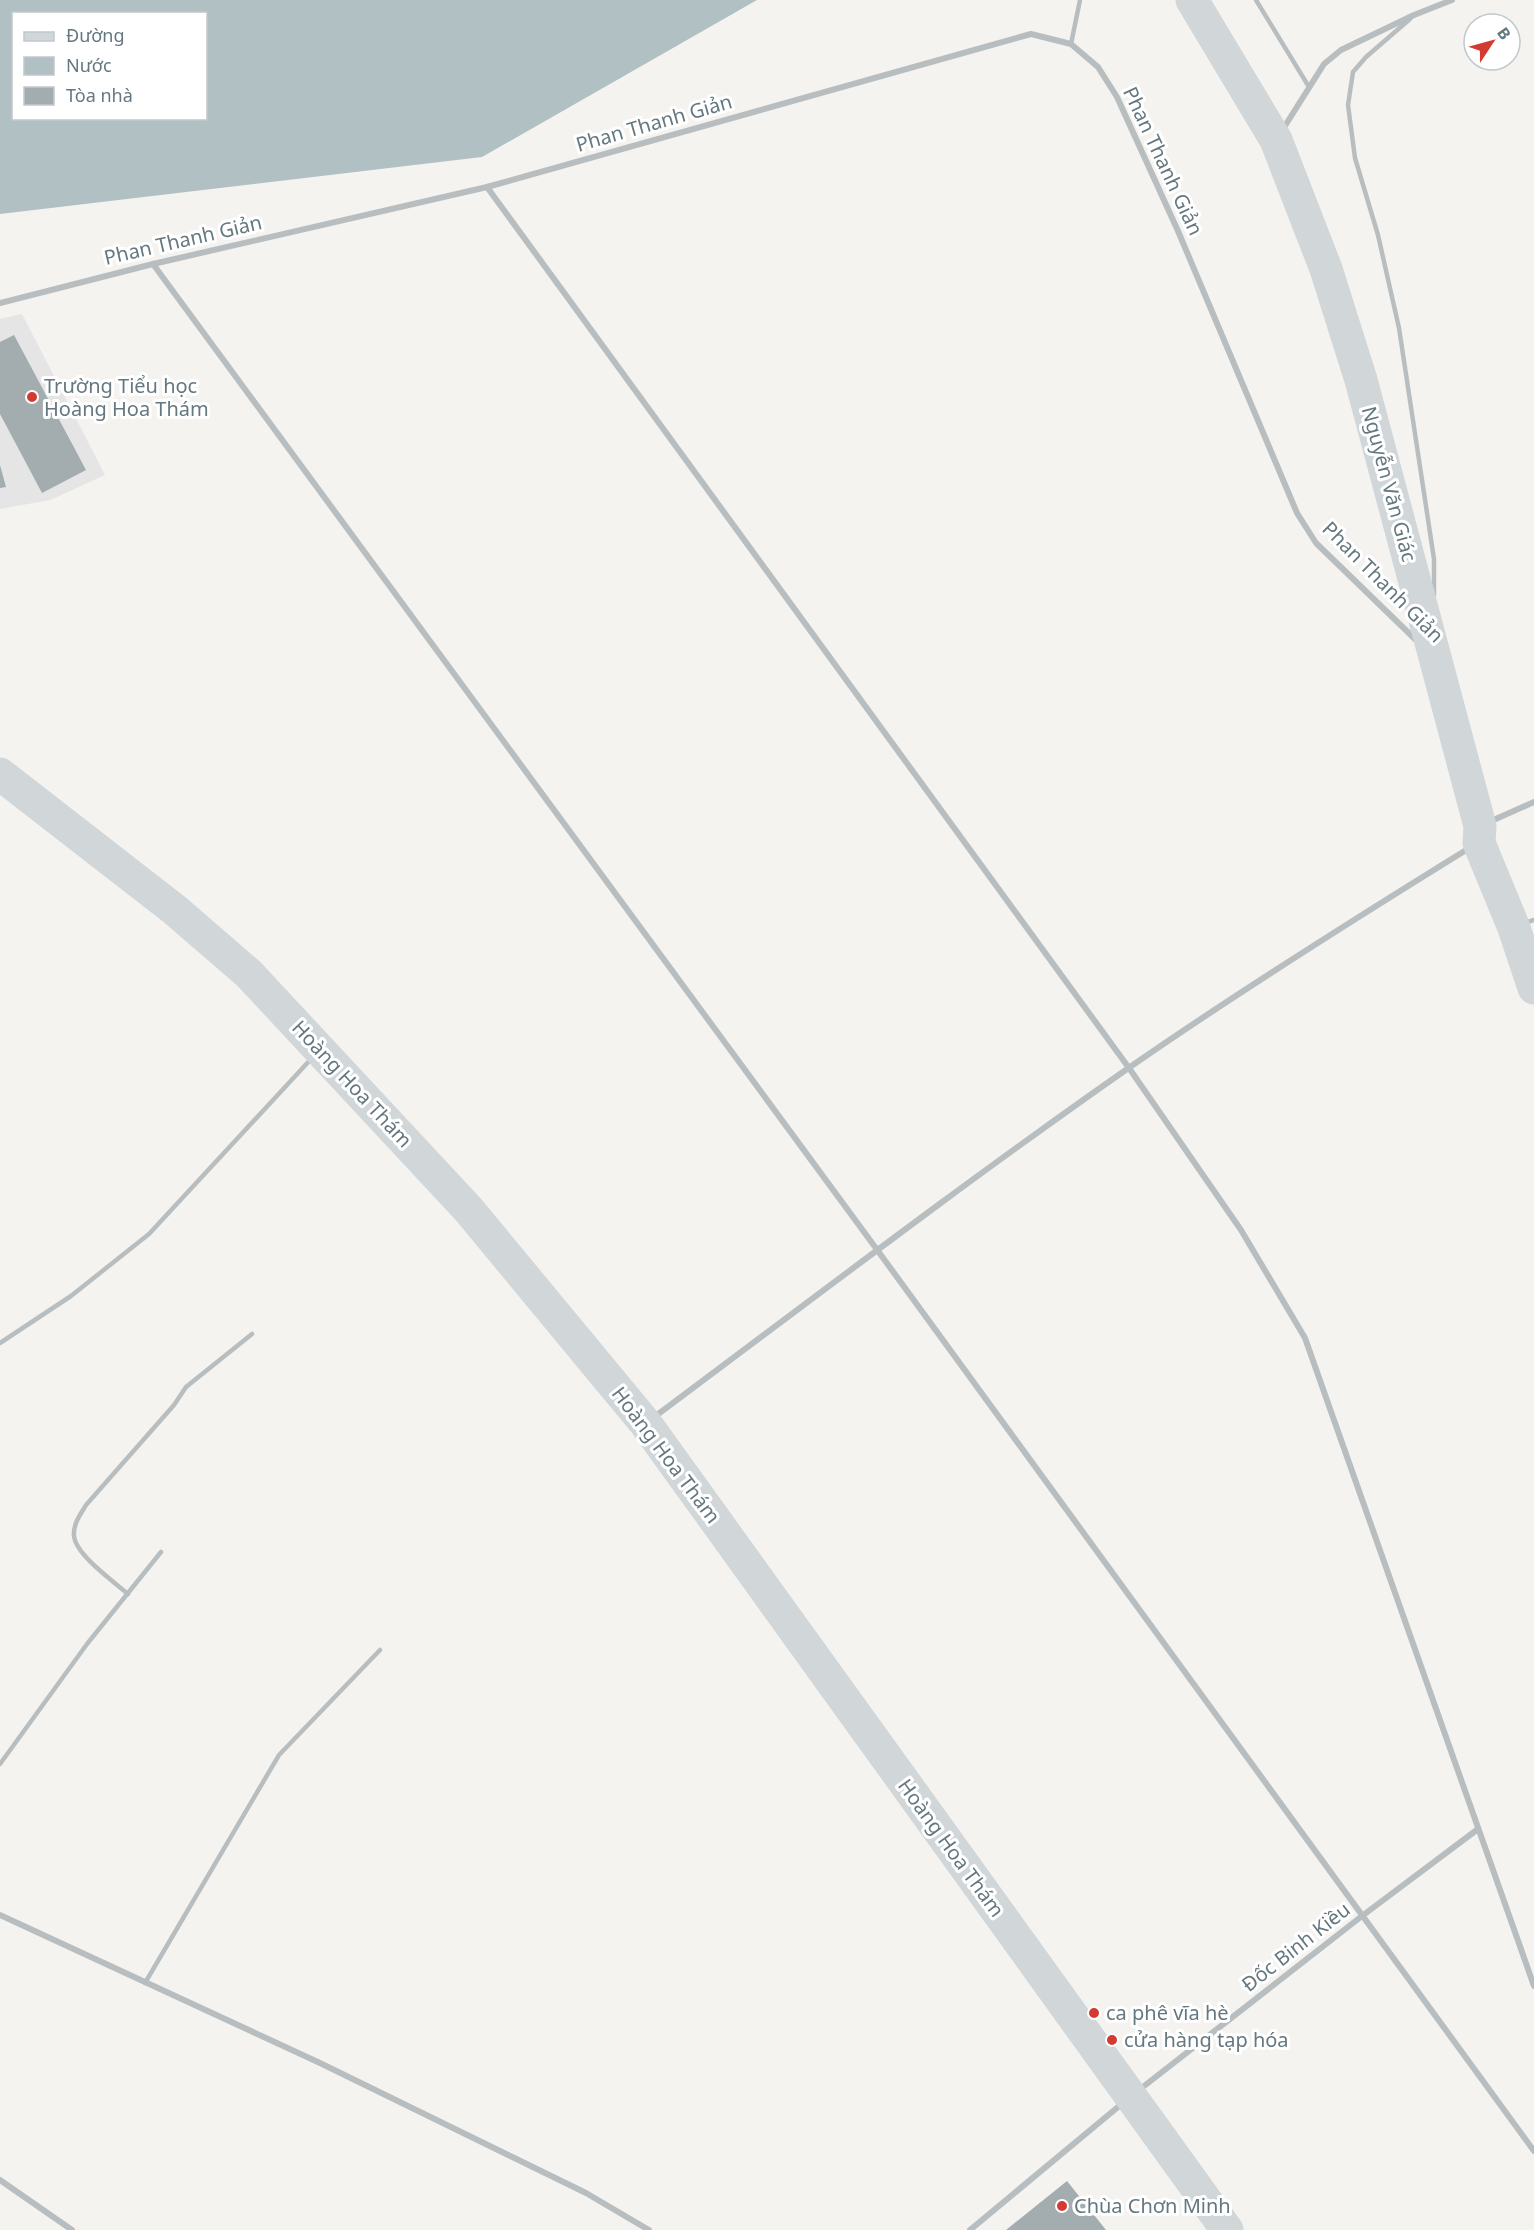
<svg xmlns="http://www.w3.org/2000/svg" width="1534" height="2230" viewBox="0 0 1534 2230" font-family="'Noto Sans',sans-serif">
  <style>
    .built { fill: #e4e5e4 }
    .water { fill: #b1c0c2; fill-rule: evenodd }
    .building { fill: #a3acaf }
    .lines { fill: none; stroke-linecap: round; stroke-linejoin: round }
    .lane { stroke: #b8bec0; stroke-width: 4.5 }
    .street { stroke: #b8bec0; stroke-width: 6 }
    .secondary { stroke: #d1d6d9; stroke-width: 33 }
    .poi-dot { fill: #d33a31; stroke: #fff; stroke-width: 2 }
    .labels { text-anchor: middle; stroke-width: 6; stroke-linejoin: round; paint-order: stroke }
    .street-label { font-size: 20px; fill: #65787f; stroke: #fff }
    .poi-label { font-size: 20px; fill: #65787f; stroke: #fff; text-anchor: start }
  </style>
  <rect width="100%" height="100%" fill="#f4f3f0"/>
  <path class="built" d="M22,314L105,475L50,500L0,509V319Z"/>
  <path class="water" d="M0,0H757L482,157L0,214ZM14,14H206V118H14Z"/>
  <g class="building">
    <path d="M14,335L86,470L42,493L0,414V342Z"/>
    <path d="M0,465L6,487L0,488Z"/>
    <path d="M1067,2181L1106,2230H1006Z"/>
  </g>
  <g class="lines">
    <g class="lane">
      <path d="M1256,0L1309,87"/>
      <path d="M1410,19L1366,57L1353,72L1348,105L1355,158L1378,235L1399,328L1434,559V595"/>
      <path d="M1071,44L1080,0"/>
      <path d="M1525,923L1534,920"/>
      <path d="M0,1343L71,1296L149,1234L311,1059"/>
      <path d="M128,1594C113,1581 76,1555 74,1536C73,1524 80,1515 86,1505L174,1405L186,1387L252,1334"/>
      <path d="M0,1764L87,1644L161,1552"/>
      <path d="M145,1983L279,1755L380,1650"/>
    </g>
    <g class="street">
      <path d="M1283,129L1324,64L1341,50L1414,15L1452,0"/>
      <path d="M487,187L1129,1068L1241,1230L1305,1338L1534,1986"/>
      <path d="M153,264L878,1251L1534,2151"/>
      <path d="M0,303L153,264L487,187L1031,34L1071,44L1098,67L1117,97L1178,231L1297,513L1316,543L1417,641"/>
      <path d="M1489,822L1534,802"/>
      <path d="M653,1418C811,1300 968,1180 1130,1067C1241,990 1356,918 1471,847"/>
      <path d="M0,1915L320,2063L586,2193L649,2230"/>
      <path d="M1139,2090L1362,1916L1478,1829"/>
      <path d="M0,2180L72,2230"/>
      <path d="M970,2230L1124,2102"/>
    </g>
    <g class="secondary">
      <path d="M1192,0L1276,140L1326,269L1361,380L1480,826L1479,843L1514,928L1534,988"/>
      <path d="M0,774L175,910L249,974L468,1209L646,1424L1227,2230"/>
    </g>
  </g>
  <g class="poi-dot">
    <circle cx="32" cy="397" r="6"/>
    <circle cx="1094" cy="2013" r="6"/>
    <circle cx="1112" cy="2040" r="6"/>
    <circle cx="1062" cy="2206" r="6"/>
  </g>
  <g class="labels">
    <g class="street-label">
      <text transform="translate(654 123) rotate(-16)" y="7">Phan Thanh Giản</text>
      <text transform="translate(1163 161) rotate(65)" y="7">Phan Thanh Giản</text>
      <text transform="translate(183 240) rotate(-13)" y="7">Phan Thanh Giản</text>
      <text transform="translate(1389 484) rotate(75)" y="7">Nguyễn Văn Giác</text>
      <text transform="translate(1383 582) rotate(45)" y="7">Phan Thanh Giản</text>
      <text transform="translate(352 1084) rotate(47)" y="7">Hoàng Hoa Thám</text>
      <text transform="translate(666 1455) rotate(53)" y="7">Hoàng Hoa Thám</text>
      <text transform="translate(951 1848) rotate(54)" y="7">Hoàng Hoa Thám</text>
      <text transform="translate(1296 1947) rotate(-38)" y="7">Đốc Binh Kiều</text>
    </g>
    <g class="poi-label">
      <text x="44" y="393">Trường Tiểu học<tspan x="44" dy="23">Hoàng Hoa Thám</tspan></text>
      <text x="1106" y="2020">ca phê vĩa hè</text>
      <text x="1124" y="2047">cửa hàng tạp hóa</text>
      <text x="1074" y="2213">Chùa Chơn Minh</text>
    </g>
  </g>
  <rect x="12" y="12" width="195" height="108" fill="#ffffff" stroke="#c1c9cc" stroke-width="1.5"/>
  <rect x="24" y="32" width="30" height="9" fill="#d1d6d9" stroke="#c1c9cc" stroke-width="1.5"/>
  <text x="66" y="42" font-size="18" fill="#65787f">Đường</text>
  <rect x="24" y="57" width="30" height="18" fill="#b1c0c2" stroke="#c1c9cc" stroke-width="1.5"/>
  <text x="66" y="72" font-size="18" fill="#65787f">Nước</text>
  <rect x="24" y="87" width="30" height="18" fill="#a3acaf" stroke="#c1c9cc" stroke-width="1.5"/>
  <text x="66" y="102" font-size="18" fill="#65787f">Tòa nhà</text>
  <g transform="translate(1492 42) rotate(54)"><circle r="28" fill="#ffffff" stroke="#c1c9cc" stroke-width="1.5"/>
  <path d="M0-4.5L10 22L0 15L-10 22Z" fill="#d33a31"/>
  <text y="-9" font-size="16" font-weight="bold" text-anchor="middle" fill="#65787f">B</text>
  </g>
</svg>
